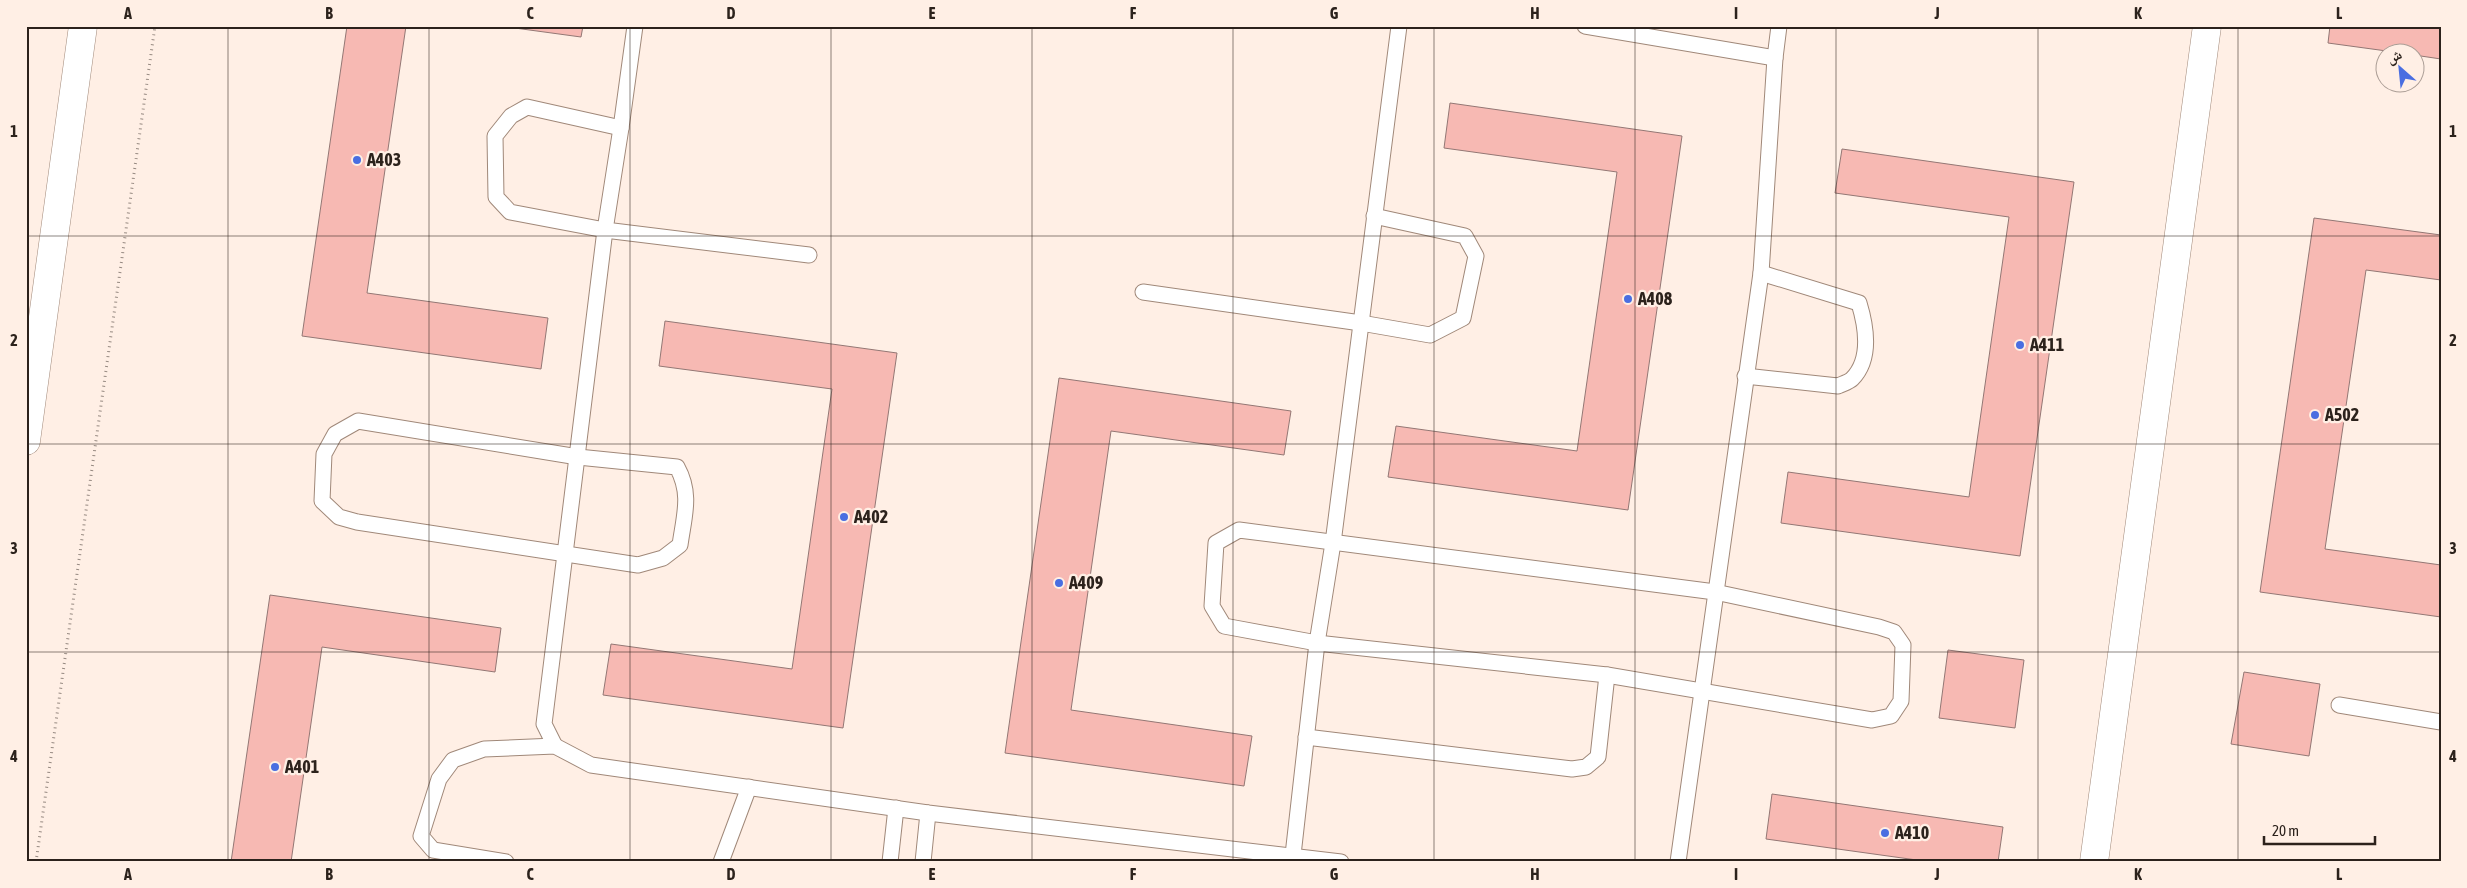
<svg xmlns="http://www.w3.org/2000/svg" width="2467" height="888" viewBox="0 0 2467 888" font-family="'Asap Condensed','Noto Naskh Arabic',sans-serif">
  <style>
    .building { fill: #f7b9b3; stroke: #937774 }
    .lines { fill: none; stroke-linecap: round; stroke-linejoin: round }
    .lane-casing { stroke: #a08879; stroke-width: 17 }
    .street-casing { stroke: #a08879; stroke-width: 29 }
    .secondary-casing { stroke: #a08879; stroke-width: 29 }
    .path { stroke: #978a82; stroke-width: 3; stroke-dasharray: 1 4; stroke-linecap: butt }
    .lane { stroke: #fff; stroke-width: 15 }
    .street { stroke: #fff; stroke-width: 28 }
    .secondary { stroke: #fff; stroke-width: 28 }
    .grid { fill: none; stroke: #2c221c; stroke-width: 1; stroke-opacity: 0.55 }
    .poi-dot { fill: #4a6ee1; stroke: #ffefe5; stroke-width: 2 }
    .labels { text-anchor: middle; stroke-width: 4.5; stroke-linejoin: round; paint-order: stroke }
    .poi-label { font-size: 18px; font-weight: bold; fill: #2c221c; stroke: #ffefe5; text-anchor: start }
    .neatline { fill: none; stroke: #2c221c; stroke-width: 2 }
    .grid-label { font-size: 16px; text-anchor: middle; font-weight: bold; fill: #2c221c }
  </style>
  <rect width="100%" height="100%" fill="#ffefe5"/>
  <g class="building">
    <path d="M347,26H406L367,293L548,318L541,369L302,336Z"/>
    <path d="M500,26H583L581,37Z"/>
    <path d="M2330,26H2441V59L2414,55V52H2394L2328,43Z"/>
    <path d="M1450,103L1682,136L1628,510L1388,477L1396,426L1577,451L1617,172L1444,148Z"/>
    <path d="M1842,149L2074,182L2020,556L1781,523L1788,472L1969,497L2009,217L1835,193Z"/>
    <path d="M2314,218L2441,235V280L2366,270L2325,549L2441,565V617L2260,592Z"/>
    <path d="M665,321L897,353L843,728L603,695L611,644L792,669L832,389L659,366Z"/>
    <path d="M1059,378L1291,411L1284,455L1111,431L1071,710L1252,736L1244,786L1005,753Z"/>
    <path d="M270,595L501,628L495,672L322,647L291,862H231Z"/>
    <path d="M1948,650L2024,660L2015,728L1939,718Z"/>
    <path d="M2244,672L2320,684L2309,756L2231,744Z"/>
    <path d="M1772,794L2003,827L1998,862H1931L1766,839Z"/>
  </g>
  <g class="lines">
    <defs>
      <g id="lane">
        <path d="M1585,26L1775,58"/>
        <path d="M621,128L527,107L511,116L495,136L496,197L510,212L605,230L809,255"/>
        <path d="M1143,292L1361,323L1430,335L1463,318L1476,256L1465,236L1374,216"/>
        <path d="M1745,376L1838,386C1842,384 1849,382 1852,379C1872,359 1866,326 1859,303L1761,273"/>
        <path d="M358,421L578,457L677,467C692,494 684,516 680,545L663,558L638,565L357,522L339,517L322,501L324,454L335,434Z"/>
        <path d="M1239,530L1715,592L1879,627L1894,632L1903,645L1901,701L1891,716L1872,720L1607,675L1317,643L1224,626L1212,606L1216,543Z"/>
        <path d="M2339,705L2441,722"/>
        <path d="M1306,737L1572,769L1586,767L1598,757L1607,675"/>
        <path d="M555,746L544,724L605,230L621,128L635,26"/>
        <path d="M1293,855L1317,643L1333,543L1399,26"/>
        <path d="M506,862L433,850L421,836L439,779L453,760L484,749L555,746L591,765L928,813L1341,862"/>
        <path d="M721,862L749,787"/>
        <path d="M890,862L896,808"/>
        <path d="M923,862L928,813"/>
        <path d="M1678,862L1761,273L1775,58L1779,26"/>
      </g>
      <path id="street" d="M2094,862L2207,26"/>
      <path id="secondary" d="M26,441L83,26"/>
    </defs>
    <use href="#lane" class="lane-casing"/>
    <use href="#street" class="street-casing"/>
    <use href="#secondary" class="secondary-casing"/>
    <path class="path" d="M36,862L155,26"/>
    <use href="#lane" class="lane"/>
    <use href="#street" class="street"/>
    <use href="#secondary" class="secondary"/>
  </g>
  <path class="grid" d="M228,26V862M429,26V862M630,26V862M831,26V862M1032,26V862M1233,26V862M1434,26V862M1635,26V862M1836,26V862M2038,26V862M2238,26V862M26,236H2441M26,444H2441M26,652H2441"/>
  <g class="poi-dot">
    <circle cx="357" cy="160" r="5"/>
    <circle cx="1628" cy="299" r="5"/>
    <circle cx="2020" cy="345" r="5"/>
    <circle cx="2315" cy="415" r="5"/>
    <circle cx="844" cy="517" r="5"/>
    <circle cx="1059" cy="583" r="5"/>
    <circle cx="275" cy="767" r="5"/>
    <circle cx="1885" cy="833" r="5"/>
  </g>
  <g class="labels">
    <g class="poi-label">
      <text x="367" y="166">A403</text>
      <text x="1638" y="305">A408</text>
      <text x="2030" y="351">A411</text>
      <text x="2325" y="421">A502</text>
      <text x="854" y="523">A402</text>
      <text x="1069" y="589">A409</text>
      <text x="285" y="773">A401</text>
      <text x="1895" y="839">A410</text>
    </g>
  </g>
  <rect width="2467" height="888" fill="none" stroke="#ffefe5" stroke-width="55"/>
  <g transform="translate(2400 68) rotate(333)"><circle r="24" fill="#ffefe5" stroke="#ab9d95"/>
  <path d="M0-4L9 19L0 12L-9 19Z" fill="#4a6ee1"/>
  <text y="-8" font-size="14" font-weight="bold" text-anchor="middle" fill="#2c221c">ش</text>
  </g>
  <path d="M2264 836v8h111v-8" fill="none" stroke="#2c221c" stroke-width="2.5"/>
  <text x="2272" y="836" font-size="15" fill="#2c221c" stroke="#ffefe5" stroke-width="4" paint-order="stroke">20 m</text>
  <rect x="28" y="28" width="2412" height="832" class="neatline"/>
  <g class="grid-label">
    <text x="128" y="19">A</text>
    <text x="329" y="19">B</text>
    <text x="530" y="19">C</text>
    <text x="731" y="19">D</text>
    <text x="932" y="19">E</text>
    <text x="1133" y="19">F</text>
    <text x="1334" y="19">G</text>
    <text x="1535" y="19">H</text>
    <text x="1736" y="19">I</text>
    <text x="1937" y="19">J</text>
    <text x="2138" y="19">K</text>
    <text x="2339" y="19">L</text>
    <text x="14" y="137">1</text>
    <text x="2453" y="137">1</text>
    <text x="14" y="346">2</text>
    <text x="2453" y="346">2</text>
    <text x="14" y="554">3</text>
    <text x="2453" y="554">3</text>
    <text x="14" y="762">4</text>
    <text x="2453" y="762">4</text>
    <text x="128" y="880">A</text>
    <text x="329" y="880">B</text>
    <text x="530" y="880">C</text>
    <text x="731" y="880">D</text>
    <text x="932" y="880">E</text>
    <text x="1133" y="880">F</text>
    <text x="1334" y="880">G</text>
    <text x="1535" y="880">H</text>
    <text x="1736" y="880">I</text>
    <text x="1937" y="880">J</text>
    <text x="2138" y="880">K</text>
    <text x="2339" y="880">L</text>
  </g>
</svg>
